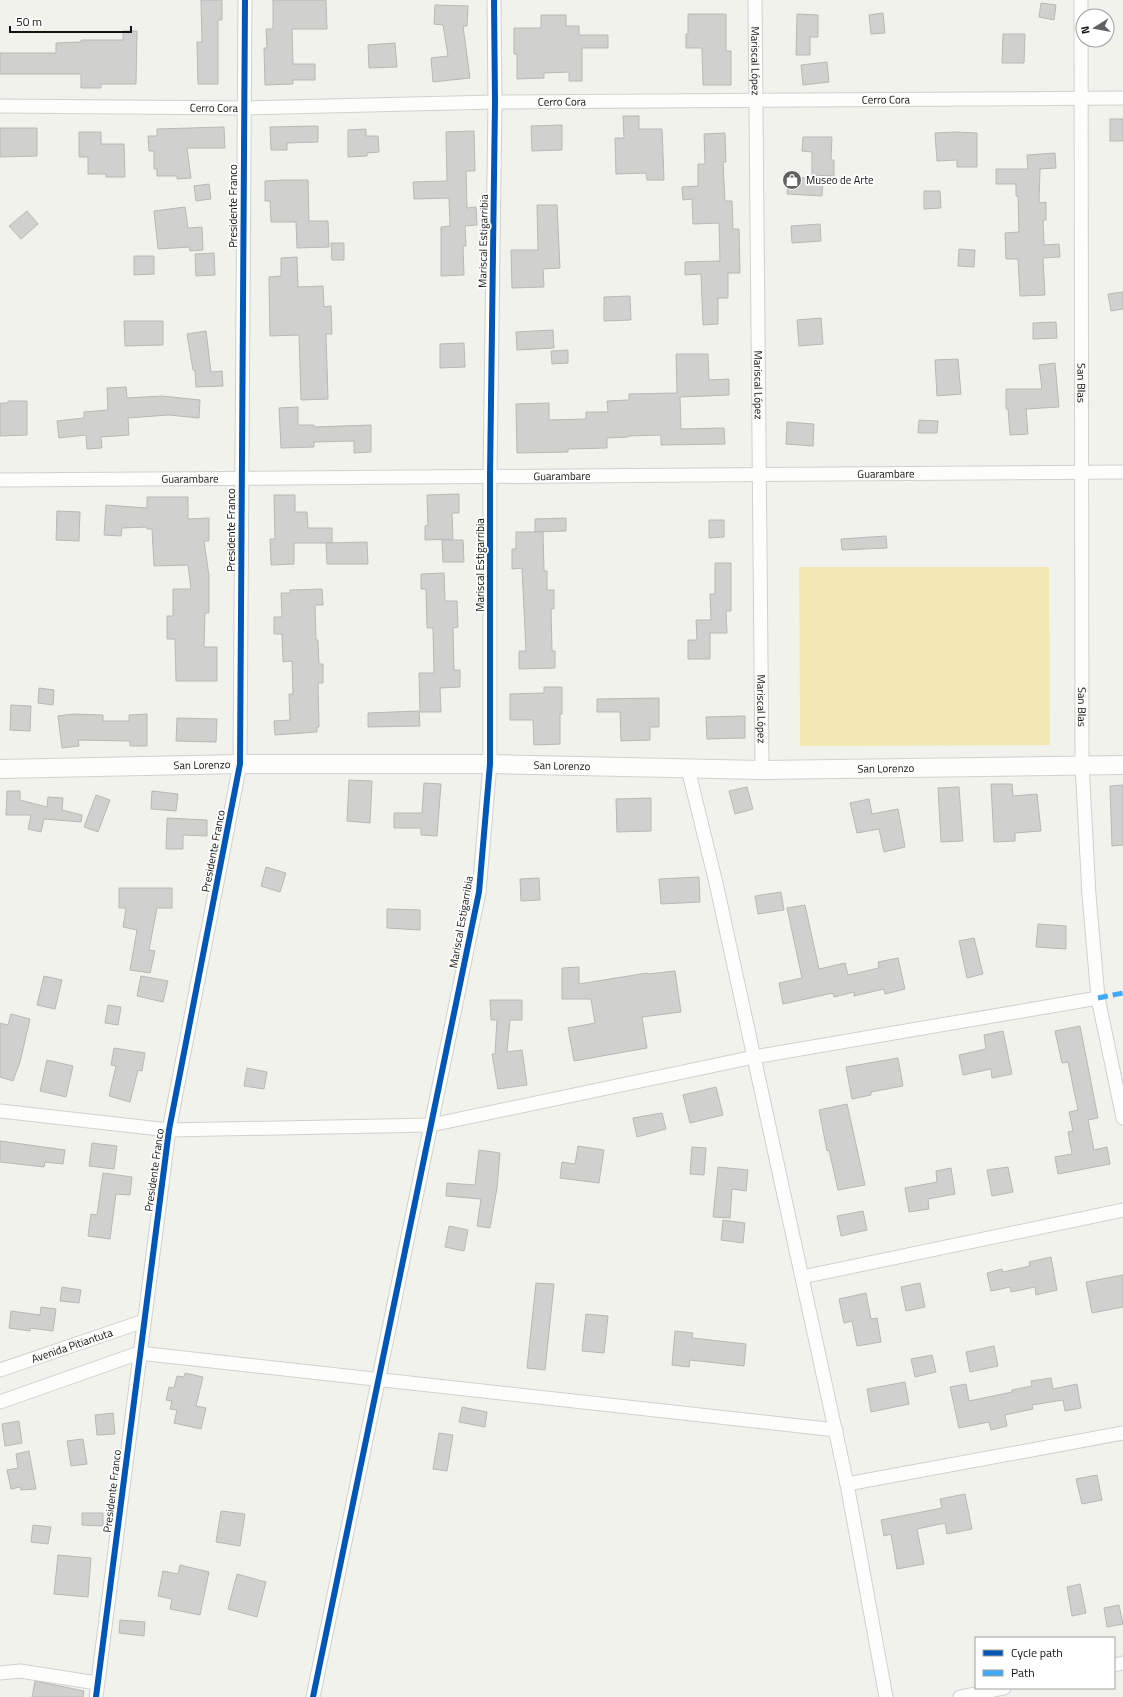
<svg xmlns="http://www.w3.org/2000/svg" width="1123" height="1697" viewBox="0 0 1123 1697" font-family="'Titillium Web',sans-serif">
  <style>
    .grass { fill: #f2e9b2 }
    .building { fill: #d0d0cd; stroke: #b8b8b4 }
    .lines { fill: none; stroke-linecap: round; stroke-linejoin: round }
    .street-casing { stroke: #d0d0cd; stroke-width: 15 }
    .secondary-casing { stroke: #d0d0cd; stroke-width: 20 }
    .street { stroke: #fdfdfc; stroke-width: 13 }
    .secondary { stroke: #fdfdfc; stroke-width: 18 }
    .quiet { stroke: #3fa9f5; stroke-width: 5; stroke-dasharray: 10 5; stroke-linecap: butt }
    .cycleway-casing { stroke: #fff; stroke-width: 8 }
    .cycleway { stroke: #0057b8; stroke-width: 6 }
    .labels { text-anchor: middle; stroke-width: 3.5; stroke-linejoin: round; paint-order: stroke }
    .street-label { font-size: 11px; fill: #121210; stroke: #fff }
    .poi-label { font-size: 11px; fill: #121210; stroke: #fff; text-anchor: start }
  </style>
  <rect width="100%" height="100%" fill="#f2f2ed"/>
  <path class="grass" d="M799,567H1049L1050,745L800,746Z"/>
  <g class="building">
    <path d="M201,0H222V20H218V84H198L197,42H202Z"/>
    <path d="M273,0H326L327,29H292L293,64H315V80H293V84L265,85L264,48H267L266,29H273Z"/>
    <path d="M1041,3L1056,5L1054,20L1039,17Z"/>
    <path d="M435,5L468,6L467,26H463L470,78L433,82L431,58L448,56L443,25L434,24Z"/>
    <path d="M883,13L885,33L871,34L869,15Z"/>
    <path d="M688,14H726V51H731V85H703L702,48H686V34H688Z"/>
    <path d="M797,14L818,15V37H810V55H796Z"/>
    <path d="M541,15H566V26H579V35H608V48H582V81H569V72L544,73V78L517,79V54H514V28H541Z"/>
    <path d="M123,31H137L136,84H101V88H81V74H0V53H56V43L81,42V40H123Z"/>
    <path d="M1003,34H1025L1024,63H1002Z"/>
    <path d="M395,43L397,67L369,68L368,45Z"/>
    <path d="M827,62L829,82L803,85L801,65Z"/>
    <path d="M623,116H639V129H662L664,180H647L646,173L616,174L615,138H624Z"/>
    <rect x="1110" y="119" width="13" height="22"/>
    <path d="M562,125V150L532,151L531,126Z"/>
    <path d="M318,126V142L287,143V150H271L270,127Z"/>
    <path d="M224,127L225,148H187L191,178L177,179V176H157V169H154V151H149L148,136H157V129Z"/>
    <path d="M0,128H37V156L0,157Z"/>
    <path d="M366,129V136H378L379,152L367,153V156L348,157V130Z"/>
    <path d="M474,131L475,171H466L467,208L476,207L477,225L465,226L466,246H463L464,275L441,276V227L450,226L449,198L414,199L413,182L447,181L446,132Z"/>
    <path d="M79,132H101V144H124L125,177H106V174H88V157H79Z"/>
    <path d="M955,132L977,133V167H957V160L937,161L935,133Z"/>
    <path d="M725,133L726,162H723L725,201H732L733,229H739L740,273H728V298H718V324L703,325L701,274L685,275V262L720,261L719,223L693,224L692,199L683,200L682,187L698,186V164H705L704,134Z"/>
    <path d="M803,137H832L831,160H834V176L812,175V152L802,151Z"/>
    <path d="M1055,153L1056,168L1040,169L1039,203L1046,202V220H1043L1044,245L1059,244L1060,257L1043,258L1045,295L1020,296L1018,259H1006L1005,233L1019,232L1018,196H1016V184H996V169H1028L1027,155Z"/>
    <path d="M788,177L823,179L822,196L787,194Z"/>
    <path d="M284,180H308L309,221H328L329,247L297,248L296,222H271L270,201H265V181Z"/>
    <path d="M209,184L211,199L196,201L194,186Z"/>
    <path d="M924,191H940L941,208L924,209Z"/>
    <path d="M537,205H557L560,268L543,269L544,287L512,288L511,250H538Z"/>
    <path d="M185,207L188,228L202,227L203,250L190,251L189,247L158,249L154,211Z"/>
    <path d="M27,211L38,224L21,239L9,226Z"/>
    <path d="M820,224L821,241L792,243L791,226Z"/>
    <path d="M331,243H344V260H332Z"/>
    <path d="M959,249L975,250L974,267L958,266Z"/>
    <path d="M214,253L215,275L196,276L195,254Z"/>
    <path d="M134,256H154V274L134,275Z"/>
    <path d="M297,257L298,287L323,286L324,307L331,306L332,334H326L328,399L301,400L299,335L270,336L269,277L281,276V258Z"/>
    <path d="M1123,292V309L1111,311L1108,294Z"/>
    <path d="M630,296L631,320L604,321V297Z"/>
    <path d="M821,318L823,344L799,346L797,320Z"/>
    <path d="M124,321H163V345L125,346Z"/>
    <path d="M1056,322L1057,338L1033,339V323Z"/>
    <path d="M553,330L554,348L517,350L516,332Z"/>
    <path d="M206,331L211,372L222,371L223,386L196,387L195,370H193L187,334Z"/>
    <path d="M464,343L465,367L440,368V344Z"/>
    <path d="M568,350V363L552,364L551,351Z"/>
    <path d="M676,354H708L709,380L729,379V395L680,397L681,429L724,428L725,444L661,445V435L628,436V437L607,438V448L568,449V452L517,453L516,404L549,403V420L586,419V412H608L607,401L629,400V394L677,393Z"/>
    <path d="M958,359L961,394L937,396L935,360Z"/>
    <path d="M1055,363L1059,407L1026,409L1028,434L1010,435L1008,409H1006V389H1042L1039,365Z"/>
    <path d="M126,387L127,398L162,396L200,400L199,418L169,415L128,418L129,435L101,437L102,448L87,449L86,435L59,438L57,421L84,418V412L108,410L107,388Z"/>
    <path d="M8,401H27V435L0,436V403H8Z"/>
    <path d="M298,407V425H314V427L371,425V452L354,453V441L314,442V447L281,448L279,408Z"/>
    <path d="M919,420L938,421L937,433H918Z"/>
    <path d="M787,422L814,424L813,446L786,444Z"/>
    <path d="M459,494V513H452L453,539L425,540V526L428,525L427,495Z"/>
    <path d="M274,495H295V512H307L308,528H332V543H294V564L271,565L270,539H275Z"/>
    <path d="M147,497H188V519L209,518V541H204L209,576V613H205L204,647H217V681H176L175,639H167V616H173V589H191L188,565L154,566L152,529H147V527L122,528L121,536L104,535L106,505L147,508Z"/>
    <path d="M57,511L80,512L79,541L56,540Z"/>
    <path d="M566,518V531L535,532V519Z"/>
    <path d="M709,520H724V537L709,538Z"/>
    <path d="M516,532H543L544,571H547V590H554V609H551L552,651H555V668L519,669V651H526L522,568L512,569V549H516Z"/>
    <path d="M886,536L887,548L842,550L841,539Z"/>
    <path d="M442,540H463L464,562H443Z"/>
    <path d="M367,542L368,564H327L326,543Z"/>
    <path d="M715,563H731V611H726L727,633H710V659H688V640H697L696,620H711L710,594H715Z"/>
    <path d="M444,573L445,601H457L458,627L453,628L454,670H460V687L440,688L441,712H420L419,673H434L433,628H427L426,589H421V574Z"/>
    <path d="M322,589L323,605H315L316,640H318L319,664H323V683H318L319,727H317V732L275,735L274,721L290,720L289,694H293L292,661L283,662L282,634H274V617H282L281,593H290V590Z"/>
    <path d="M544,687H562V714H560V744L534,745L533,720H510V694L544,693Z"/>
    <path d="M39,688L54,690L53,705L38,703Z"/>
    <path d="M659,698V727H650V740L621,741L620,712H597V699Z"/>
    <path d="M11,705L31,706L30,731L10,730Z"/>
    <path d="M419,711L420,726L368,727V713Z"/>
    <path d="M73,714L103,715V721H129V715L147,714V746H130V741L78,740L79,746L62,748L58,716Z"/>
    <path d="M745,716V738L707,739L706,717Z"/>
    <path d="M177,718L217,719L216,742L176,741Z"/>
    <path d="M349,780L372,781L370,823L347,821Z"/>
    <path d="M424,783L441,784L437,836L421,835V828H394V813H422Z"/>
    <path d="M991,784H1012L1013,796L1037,794L1041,831L1015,833V841L994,842Z"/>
    <path d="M1123,785V845L1112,846L1110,786Z"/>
    <path d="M747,787L753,809L735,814L729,791Z"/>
    <path d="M959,787L963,841L941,842L938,788Z"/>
    <path d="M7,791H20V800L47,807L48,797L63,798L62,810L82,815L81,822L44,819L41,832L28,829L31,815H6Z"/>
    <path d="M152,791L178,794L176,811L151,809Z"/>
    <path d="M96,795L110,800L98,832L84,827Z"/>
    <path d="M651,798V831L617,832L616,799Z"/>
    <path d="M869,799L872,814L898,809L905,847L884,852L879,829L857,833L850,803Z"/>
    <path d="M167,818L207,820V836L183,835V849H166Z"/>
    <path d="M266,867L286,873L280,892L261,886Z"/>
    <path d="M699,877L700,902L661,904L659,879Z"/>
    <path d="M539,878L540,900L521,901L520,879Z"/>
    <path d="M119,888H172V908H157L149,950L155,951L150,973L130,970L137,930L123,927L126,908H119Z"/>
    <path d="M781,892L784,910L758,914L755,896Z"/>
    <path d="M805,905L819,969L845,963L848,975L879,968L878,962L898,958L905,989L885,994L884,989L854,996V992L834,997L833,993L783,1004L779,983L802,978L787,908Z"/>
    <path d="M387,909L420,910V930L387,928Z"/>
    <path d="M1038,924L1066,926V949L1036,947Z"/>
    <path d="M974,938L983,974L967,978L959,941Z"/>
    <path d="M579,967V984L647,973L648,974L675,971L681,1012L642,1017L647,1048L574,1061L568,1028L595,1023L591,999H562V968Z"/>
    <path d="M44,976L62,980L55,1009L37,1005Z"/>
    <path d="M141,976L168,981L163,1002L137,996Z"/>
    <path d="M490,1000H522V1020H510L507,1052L522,1050L527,1085L498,1089L492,1054H495L497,1020H491Z"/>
    <path d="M108,1005L121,1007L118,1025L105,1023Z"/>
    <path d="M11,1014L30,1019L20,1062L13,1081L0,1077V1023L8,1025Z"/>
    <path d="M1080,1026L1098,1118L1088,1120L1094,1150L1107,1147L1110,1164L1058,1174L1055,1157L1072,1154L1068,1132L1073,1131L1069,1112L1078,1110L1068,1062L1062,1063L1055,1031Z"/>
    <path d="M1003,1031L1012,1074L992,1078L991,1069L963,1075L959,1055L986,1049L984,1035Z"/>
    <path d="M114,1048L145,1053L142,1071L138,1070L130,1102L109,1096L116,1066L111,1065Z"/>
    <path d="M898,1058L903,1086L871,1092V1095L852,1099L846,1067Z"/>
    <path d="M47,1060L73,1066L66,1097L40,1091Z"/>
    <path d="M247,1068L267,1072L264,1089L244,1086Z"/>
    <path d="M716,1087L723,1115L690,1123L683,1095Z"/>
    <path d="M847,1104L865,1185L838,1190L829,1150L827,1151L819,1110Z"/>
    <path d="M662,1113L666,1129L637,1137L633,1118Z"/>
    <path d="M0,1141L65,1150L63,1164L45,1162L44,1167L0,1162Z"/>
    <path d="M92,1143L117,1146L114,1169L89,1166Z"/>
    <path d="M578,1146L604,1150L599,1183L560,1178L562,1162L575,1164Z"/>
    <path d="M692,1147L706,1148L704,1175L690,1174Z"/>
    <path d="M479,1150L500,1153L497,1188L490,1228L477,1226L481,1199L446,1196L447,1183L475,1185Z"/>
    <path d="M718,1167L748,1170L746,1191L732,1189L730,1218L713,1217Z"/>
    <path d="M1008,1167L1013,1192L992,1196L987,1170Z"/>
    <path d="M951,1168L955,1194L928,1199L929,1209L909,1212L905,1188L937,1182L936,1171Z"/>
    <path d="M103,1173L132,1177L130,1195L116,1194L110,1239L88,1236L91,1214L97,1215Z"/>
    <path d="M863,1211L867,1230L841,1236L837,1216Z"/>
    <path d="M723,1220L745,1223L743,1243L721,1240Z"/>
    <path d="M449,1226L468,1230L464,1251L445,1247Z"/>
    <path d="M1051,1257L1057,1290L1036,1295L1035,1287L1011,1292L1010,1287L991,1291L987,1273L1002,1269L1003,1272L1030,1266L1029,1262Z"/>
    <path d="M1123,1275V1307L1092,1313L1086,1282Z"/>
    <path d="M536,1283L554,1284L545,1370L527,1368Z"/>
    <path d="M920,1283L925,1307L906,1311L901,1287Z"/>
    <path d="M62,1287L81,1290L79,1303L60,1301Z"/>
    <path d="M866,1293L871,1319L877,1318L881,1342L857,1346L852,1321L844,1323L839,1299Z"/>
    <path d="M41,1307L56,1309L53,1331L30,1328V1331L9,1328L11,1311L40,1315Z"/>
    <path d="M586,1314L608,1316L604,1353L582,1351Z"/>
    <path d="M675,1331L693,1333L692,1338L746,1344L744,1366L690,1360L689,1367L672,1365Z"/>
    <path d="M994,1346L998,1366L970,1372L966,1352Z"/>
    <path d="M932,1355L936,1372L915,1377L911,1359Z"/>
    <path d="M185,1373L203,1377L196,1406L206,1408L201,1429L174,1423L177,1410L170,1409L172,1401L166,1400L169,1387L174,1388L177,1376L184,1377Z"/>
    <path d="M1051,1378L1053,1389L1077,1384L1081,1408L1065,1411L1063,1400L1032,1405L1033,1409L1005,1415L1007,1426L991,1430L989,1422L959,1428L950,1387L966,1384L969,1401L1012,1392V1390L1032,1386L1031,1381Z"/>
    <path d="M905,1382L909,1404L871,1412L867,1389Z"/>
    <path d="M462,1407L487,1412L485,1427L459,1422Z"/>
    <path d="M113,1413L115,1434L97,1435L95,1415Z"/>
    <path d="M19,1421L22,1443L5,1446L2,1424Z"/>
    <path d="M439,1433L453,1435L447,1471L433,1469Z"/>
    <path d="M83,1439L87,1464L71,1466L67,1441Z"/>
    <path d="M29,1451L36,1489L21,1490L20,1487L11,1489L7,1470L18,1468L16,1454Z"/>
    <path d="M1097,1475L1102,1500L1082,1504L1076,1479Z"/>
    <path d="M965,1494L972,1529L947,1534L945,1523L917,1529L924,1564L897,1569L891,1534L884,1536L881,1520L942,1508L940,1499Z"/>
    <path d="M221,1511L245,1514L240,1546L216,1542Z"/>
    <path d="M82,1513H103V1526L82,1525Z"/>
    <path d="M33,1525L51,1527L48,1544L31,1542Z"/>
    <path d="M58,1555L91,1558L88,1597L54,1594Z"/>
    <path d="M180,1565L209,1572L200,1615L170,1609L172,1599L158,1596L163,1571L178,1574Z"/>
    <path d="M237,1574L266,1582L257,1617L228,1609Z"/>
    <path d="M1080,1584L1086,1613L1072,1616L1067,1587Z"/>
    <path d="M1119,1605L1123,1624L1107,1627L1104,1608Z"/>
    <path d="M120,1620L145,1622L144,1636L119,1633Z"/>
    <path d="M35,1681L84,1691L83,1697H32Z"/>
  </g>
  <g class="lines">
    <defs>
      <g id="street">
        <path id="s1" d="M755,0L762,770"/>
        <path id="s2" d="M1081,0L1082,765L1089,895L1098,998L1123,1118"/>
        <path id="s3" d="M0,106L244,108L495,102L1123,98"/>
        <path id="s4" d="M0,480L1123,472"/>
        <path d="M688,769L716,883L847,1484L886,1697"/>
        <path d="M0,1111L169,1130L431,1125L754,1057L1098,998"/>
        <path d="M802,1277L1123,1210"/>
        <path id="s5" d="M0,1370L144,1321"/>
        <path d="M0,1402L139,1353L836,1430"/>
        <path d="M847,1484L1123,1433"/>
        <path d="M1114,1665L1123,1663"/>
        <path d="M0,1673L20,1671L97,1683"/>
        <path d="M96,1697L169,1130L240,764L245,0"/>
        <path d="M313,1697L479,892L490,764V476L495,102L494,0"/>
        <path d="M960,1697L1004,1688"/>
      </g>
      <g id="secondary">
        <path id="s6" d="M0,769L240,764H490L762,770L1123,765"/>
      </g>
    </defs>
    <use href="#street" class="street-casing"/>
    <use href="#secondary" class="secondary-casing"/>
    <use href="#street" class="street"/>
    <use href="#secondary" class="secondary"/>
    <path class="quiet" d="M1098,998L1123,993"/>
    <defs>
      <g id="cycleway">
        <path d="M96,1697L169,1130L240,764L245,0"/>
        <path d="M313,1697L479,892L490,764V476L495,102L494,0"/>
      </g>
    </defs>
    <use href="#cycleway" class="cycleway-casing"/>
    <use href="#cycleway" class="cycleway"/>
  </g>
  <defs>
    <symbol id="shop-disc" viewBox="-11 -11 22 22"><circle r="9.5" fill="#60605d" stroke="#fff"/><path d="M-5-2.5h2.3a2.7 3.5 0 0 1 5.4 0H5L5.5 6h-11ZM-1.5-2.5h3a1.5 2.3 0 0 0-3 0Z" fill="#fff"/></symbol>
  </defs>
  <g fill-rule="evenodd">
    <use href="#shop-disc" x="781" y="169" width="22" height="22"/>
  </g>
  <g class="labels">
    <g class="street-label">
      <text dy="4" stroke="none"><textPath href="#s1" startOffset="61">Mariscal López</textPath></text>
      <text dy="4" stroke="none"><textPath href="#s3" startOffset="886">Cerro Cora</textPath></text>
      <text dy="4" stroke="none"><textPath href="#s3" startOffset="562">Cerro Cora</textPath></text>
      <text dy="4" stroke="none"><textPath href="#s3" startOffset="214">Cerro Cora</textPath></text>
      <text transform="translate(233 206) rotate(-90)" y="4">Presidente Franco</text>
      <text transform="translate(483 241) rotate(-89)" y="4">Mariscal Estigarribia</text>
      <text dy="4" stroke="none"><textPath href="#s2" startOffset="383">San Blas</textPath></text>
      <text dy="4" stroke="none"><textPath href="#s1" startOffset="385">Mariscal López</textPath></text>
      <text dy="4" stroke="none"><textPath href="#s4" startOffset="886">Guarambare</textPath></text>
      <text dy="4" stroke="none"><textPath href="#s4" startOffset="562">Guarambare</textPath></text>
      <text dy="4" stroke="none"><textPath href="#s4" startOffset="190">Guarambare</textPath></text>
      <text transform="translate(231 530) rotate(-90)" y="4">Presidente Franco</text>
      <text transform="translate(480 565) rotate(-90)" y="4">Mariscal Estigarribia</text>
      <text dy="4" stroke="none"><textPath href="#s2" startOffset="707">San Blas</textPath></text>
      <text dy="4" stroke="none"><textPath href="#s1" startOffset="709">Mariscal López</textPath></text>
      <text dy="4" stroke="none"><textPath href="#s6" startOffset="202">San Lorenzo</textPath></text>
      <text dy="4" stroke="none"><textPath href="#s6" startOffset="562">San Lorenzo</textPath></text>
      <text dy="4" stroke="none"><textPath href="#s6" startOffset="886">San Lorenzo</textPath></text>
      <text transform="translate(213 851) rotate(-79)" y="4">Presidente Franco</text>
      <text transform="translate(461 922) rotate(-80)" y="4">Mariscal Estigarribia</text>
      <text transform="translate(154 1170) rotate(-82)" y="4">Presidente Franco</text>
      <text dy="4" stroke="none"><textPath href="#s5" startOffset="76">Avenida Pitiantuta</textPath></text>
      <text transform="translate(112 1491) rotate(-83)" y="4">Presidente Franco</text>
    </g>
    <g class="poi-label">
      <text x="806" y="184">Museo de Arte</text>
    </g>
  </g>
  <rect x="975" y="1637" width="140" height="52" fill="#ffffff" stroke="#a0a09f"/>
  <rect x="983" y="1650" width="20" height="6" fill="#0057b8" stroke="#a0a09f"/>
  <text x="1011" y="1657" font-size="12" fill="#121210">Cycle path</text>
  <rect x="983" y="1670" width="20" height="6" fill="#3fa9f5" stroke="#a0a09f"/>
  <text x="1011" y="1677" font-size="12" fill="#121210">Path</text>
  <g transform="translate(1095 28) rotate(259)"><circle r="19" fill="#ffffff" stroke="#a0a09f"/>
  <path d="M0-3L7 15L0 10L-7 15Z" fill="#60605d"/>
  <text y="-6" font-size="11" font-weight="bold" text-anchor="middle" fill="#121210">N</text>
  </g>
  <path d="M10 26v6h121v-6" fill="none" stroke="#121210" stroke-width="2"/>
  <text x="16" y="26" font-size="12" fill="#121210" stroke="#ffffff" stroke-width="3" paint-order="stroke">50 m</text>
</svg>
